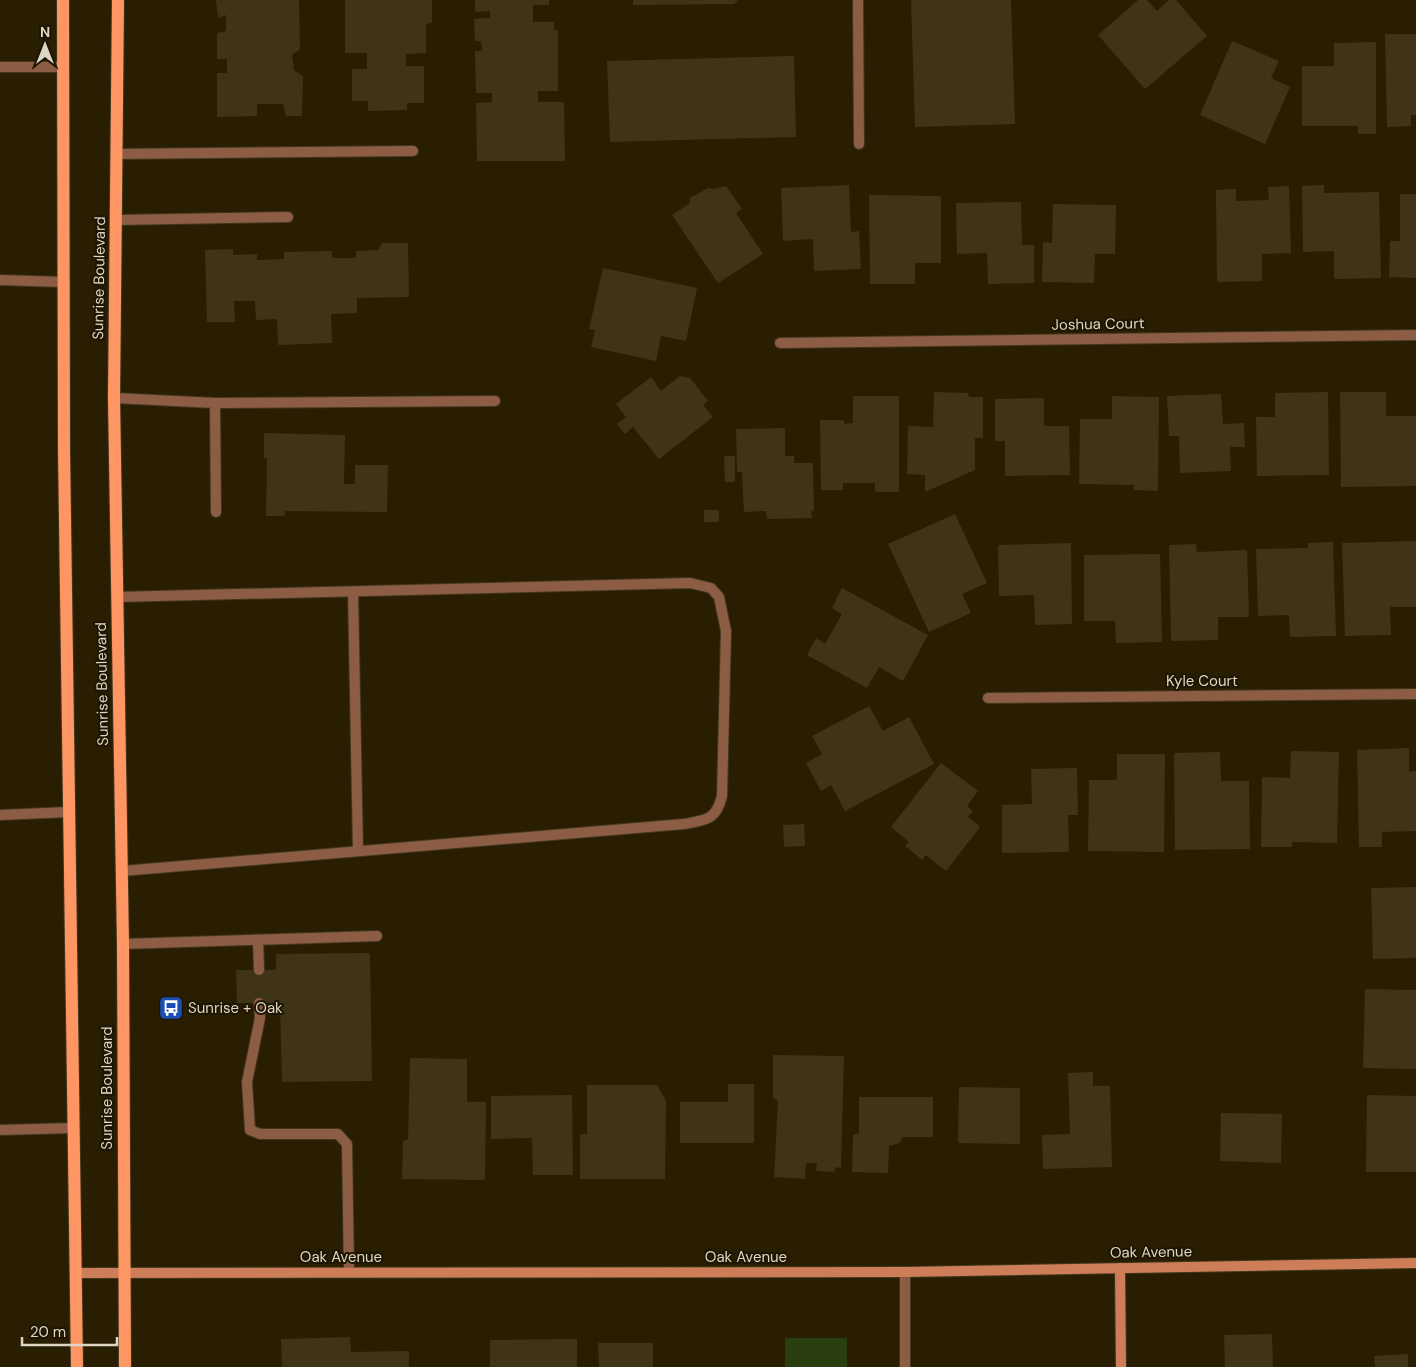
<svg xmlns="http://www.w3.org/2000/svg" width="1416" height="1367" viewBox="0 0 1416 1367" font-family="'DM Sans',sans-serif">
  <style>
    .green { fill: #2a3f0f }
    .building { fill: #403418 }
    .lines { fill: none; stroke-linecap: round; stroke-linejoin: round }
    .lane-casing { stroke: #42381d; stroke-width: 12 }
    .street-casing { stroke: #42381d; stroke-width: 12 }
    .secondary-casing { stroke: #42381d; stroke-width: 12 }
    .primary-casing { stroke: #42381d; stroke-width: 14 }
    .lane { stroke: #8d5c44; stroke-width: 10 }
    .street { stroke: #8d5c44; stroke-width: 10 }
    .secondary { stroke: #cd7d57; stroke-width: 10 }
    .primary { stroke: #fe9664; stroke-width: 12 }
    .labels { text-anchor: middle; stroke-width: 4; stroke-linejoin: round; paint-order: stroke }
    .street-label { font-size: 15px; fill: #ddd6c6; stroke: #1f1500 }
    .poi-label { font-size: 15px; fill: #ddd6c6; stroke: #1f1500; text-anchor: start }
  </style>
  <rect width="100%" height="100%" fill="#291e02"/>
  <rect class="green" x="785" y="1338" width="62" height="29"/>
  <g class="building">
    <path d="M216,0H299L300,49L292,55L294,70L303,76L302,116H286L283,104H257V116L217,117V73H227V59H217V33L226,31V15L218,18Z"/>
    <path d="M345,0H432V23L426,24V53L406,54V66H424V103H407V110L368,111V101H352V69H367V53H345Z"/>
    <path d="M475,0H549V5H533V22H554V30H558V91H538V102H564L565,161H477L476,103L492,102V93H476L475,51H482L481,41H475L474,19L490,18V11L475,12Z"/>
    <path d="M633,0H738L734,4L633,5Z"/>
    <path d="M911,0H1011L1015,124L915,127Z"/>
    <path d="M1138,0H1147L1157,11L1169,0H1176L1207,36L1145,89L1098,35Z"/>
    <path d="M1385,34H1416V115H1411V126L1387,127Z"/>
    <path d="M1232,41L1279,61L1271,78L1290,87L1265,144L1200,115Z"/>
    <path d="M1376,42V134H1358V126H1302V66H1334V43Z"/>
    <path d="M794,56L796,137L610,142L607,61Z"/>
    <path d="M849,185L851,232L859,231L861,269L814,271L813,239L783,241L781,188Z"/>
    <path d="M1324,185V193L1379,192L1381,278L1334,279V251L1303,252L1302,186Z"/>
    <path d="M726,186L742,209L736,213L763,254L718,283L672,215L690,203V198L708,188L713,189Z"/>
    <path d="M1289,186L1291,253L1262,254V281L1217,282L1216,190L1236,189V201L1269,200L1268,187Z"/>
    <path d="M1400,194H1416V278L1389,277L1390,241H1400Z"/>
    <path d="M869,195L941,196V263H915V284H870Z"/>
    <path d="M1021,202L1022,245H1034V283L988,284L987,253L957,254L956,203Z"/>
    <path d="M1053,204L1116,205L1115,254H1095L1094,283L1042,282L1043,242L1052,243Z"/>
    <path d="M382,243H408L409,297L357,298V313L331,314L332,343L278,345L277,319L256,320L255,301H234L235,322H207L205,250L233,249V255L257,254V260L284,259V252L332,251V258H356V251L378,250Z"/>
    <path d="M603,268L697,288L686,341L661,336L656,361L591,347L595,330L589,329Z"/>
    <path d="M680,376L690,378L708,401L703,405L713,417L659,459L633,427L625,434L617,424L626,417L616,404L651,377L661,391Z"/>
    <path d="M934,392L968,393L969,397H983V438H975V470L925,492V475L907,474L908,426L933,427Z"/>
    <path d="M1328,392L1329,475L1257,476L1256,417H1275V393Z"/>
    <path d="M1340,392H1386V416H1416V486L1341,487Z"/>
    <path d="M1221,394L1223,424L1244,423L1245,447H1230L1231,471L1180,473L1179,436H1169L1167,396Z"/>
    <path d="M853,396H899V492H875V483H843V490H821L820,420H843L845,424L853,423Z"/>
    <path d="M1112,396L1159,397L1158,491L1134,490V485L1079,484L1080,419H1112Z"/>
    <path d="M1044,398V426H1069L1070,475L1005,476V441H995V399Z"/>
    <path d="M785,428V456H794V463H813L814,510L811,512L812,518L767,519L766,511L744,512L742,472H737L736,429Z"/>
    <path d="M264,433L345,435L344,484H355V465H388L387,512L285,511V516H266L267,458H264Z"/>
    <path d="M724,456H735V482H725Z"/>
    <rect x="704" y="510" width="15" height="12"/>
    <path d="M955,514L987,583L962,594L971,613L929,632L888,544Z"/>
    <path d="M1416,541V607H1390L1391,635L1345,636L1342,543Z"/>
    <path d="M1333,542L1336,636L1290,637L1289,615L1258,616L1256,549L1308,548V543Z"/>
    <path d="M1071,543L1072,624L1035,625L1034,595L999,596L998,545Z"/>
    <path d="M1196,544L1197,552L1247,550L1249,617H1218V640L1171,641L1169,545Z"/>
    <path d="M1160,554L1162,642L1116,643L1115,621H1084V555Z"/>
    <path d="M842,588L928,635L903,681L879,667L867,688L807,655L816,638L825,644L842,614L832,608Z"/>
    <path d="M869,706L883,731L909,717L934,764L845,811L831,785L821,791L806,763L822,754L812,736Z"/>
    <path d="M1409,748V772L1416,771V831L1382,832V847H1359L1357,750Z"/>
    <path d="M1291,751L1339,752L1337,843L1292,842V847H1261L1262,777L1290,778Z"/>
    <path d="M1220,752L1221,781H1249L1250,849L1175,850L1174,753Z"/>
    <path d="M1117,754H1165L1164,852L1088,851L1089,780H1117Z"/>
    <path d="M941,763L978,791L967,806L973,811L968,817L980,827L946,871L926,855L922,860L905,846L909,842L891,827Z"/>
    <path d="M1077,768L1078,815H1068L1069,852L1002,853V805L1032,804L1031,769Z"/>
    <path d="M804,824L805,846L784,847L783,825Z"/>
    <path d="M1416,887V958L1373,959L1371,888Z"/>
    <path d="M370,953L372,1081L282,1082L280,1003H237L236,970H276V954Z"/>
    <path d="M1365,989L1416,990V1069L1363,1068Z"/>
    <path d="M773,1055L844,1056L841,1168L836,1167L834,1172L816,1171L817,1163H806L805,1179L774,1177L778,1101L773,1098Z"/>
    <path d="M410,1058L467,1059V1102H486L485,1180L402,1179L403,1141L408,1139Z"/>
    <path d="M1093,1072V1086H1110L1112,1167L1043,1169L1042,1135L1070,1134L1068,1073Z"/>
    <path d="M728,1084H754V1143H680V1102H728Z"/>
    <path d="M587,1085H657L666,1101L665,1179H580V1134H587Z"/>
    <path d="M959,1087L1020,1088V1144L958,1143Z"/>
    <path d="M572,1095L573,1175H533L532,1138L491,1139V1096Z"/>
    <path d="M1367,1095L1416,1096V1172H1366Z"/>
    <path d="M859,1097H933V1137H902L900,1143L889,1146L888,1173L852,1172L853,1135L859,1133Z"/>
    <path d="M1221,1113L1282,1114L1281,1163L1220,1161Z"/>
    <path d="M1272,1334L1273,1367H1225L1224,1335Z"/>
    <path d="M350,1337L351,1352L409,1351V1367H282L281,1339Z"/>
    <path d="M577,1339V1367H490V1340Z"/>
    <path d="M598,1343H653V1367H599Z"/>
    <path d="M1408,1354V1367H1375L1374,1356Z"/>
  </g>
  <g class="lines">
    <defs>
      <g id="lane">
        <path d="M0,67H63"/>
        <path d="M116,154L413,151"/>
        <path d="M116,220L288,217"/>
        <path d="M0,280L63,282"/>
        <path d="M114,398L215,403L216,512"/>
        <path d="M215,403L495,401"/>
        <path d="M353,592L358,851"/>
        <path d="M117,597L690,583L711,588L719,597L726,631L722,796C716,821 705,820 684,824L122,871"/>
        <path d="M0,815L69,812"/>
        <path d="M258,940L259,970"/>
        <path d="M123,944L377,936"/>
        <path d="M259,1003L260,1018L247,1082L250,1130L260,1134H338L347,1144L349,1272"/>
        <path d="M0,1130L74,1128"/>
        <path d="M905,1367V1272"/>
      </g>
      <g id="street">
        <path d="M858,0L859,144"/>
        <path d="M780,343L1416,335"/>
        <path d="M988,698L1416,694"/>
      </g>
      <g id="secondary">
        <path d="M1120,1268L1121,1367"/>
        <path d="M76,1273L905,1272L1416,1263"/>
      </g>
      <g id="primary">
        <path d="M63,0L64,449L77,1367"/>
        <path d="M118,0L114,398L123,944L125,1367"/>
      </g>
    </defs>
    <use href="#lane" class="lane-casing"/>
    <use href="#street" class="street-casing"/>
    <use href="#secondary" class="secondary-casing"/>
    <use href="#primary" class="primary-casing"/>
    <use href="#lane" class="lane"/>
    <use href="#street" class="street"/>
    <use href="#secondary" class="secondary"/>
    <use href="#primary" class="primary"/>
  </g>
  <defs>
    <symbol id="bus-square" viewBox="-11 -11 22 22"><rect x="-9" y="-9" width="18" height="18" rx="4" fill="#1a4fb4" stroke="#1f1500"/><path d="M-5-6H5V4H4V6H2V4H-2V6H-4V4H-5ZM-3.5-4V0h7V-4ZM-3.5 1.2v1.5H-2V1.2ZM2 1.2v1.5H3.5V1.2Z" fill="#fff"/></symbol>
  </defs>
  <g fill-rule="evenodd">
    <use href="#bus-square" x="157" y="994" width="28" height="28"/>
  </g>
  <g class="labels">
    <g class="street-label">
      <text transform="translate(99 278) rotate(-89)" y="5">Sunrise Boulevard</text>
      <text transform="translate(1098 324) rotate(-1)" y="5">Joshua Court</text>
      <text x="1202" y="686">Kyle Court</text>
      <text transform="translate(102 684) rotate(-91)" y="5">Sunrise Boulevard</text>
      <text transform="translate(107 1088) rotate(-90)" y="5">Sunrise Boulevard</text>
      <text transform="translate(1151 1252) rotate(-1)" y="5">Oak Avenue</text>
      <text x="341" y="1262">Oak Avenue</text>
      <text x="746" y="1262">Oak Avenue</text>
    </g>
    <g class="poi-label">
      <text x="188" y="1013">Sunrise + Oak</text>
    </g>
  </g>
  <g transform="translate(45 45)" stroke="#1f1500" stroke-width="4" paint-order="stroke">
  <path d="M0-4L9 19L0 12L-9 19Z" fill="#ddd6c6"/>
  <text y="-8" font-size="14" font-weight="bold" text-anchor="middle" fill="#ddd6c6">N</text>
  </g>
  <path d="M22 1337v8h95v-8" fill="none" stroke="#ddd6c6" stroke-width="2.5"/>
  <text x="30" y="1337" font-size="15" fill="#ddd6c6" stroke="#1f1500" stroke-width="4" paint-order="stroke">20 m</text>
</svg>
